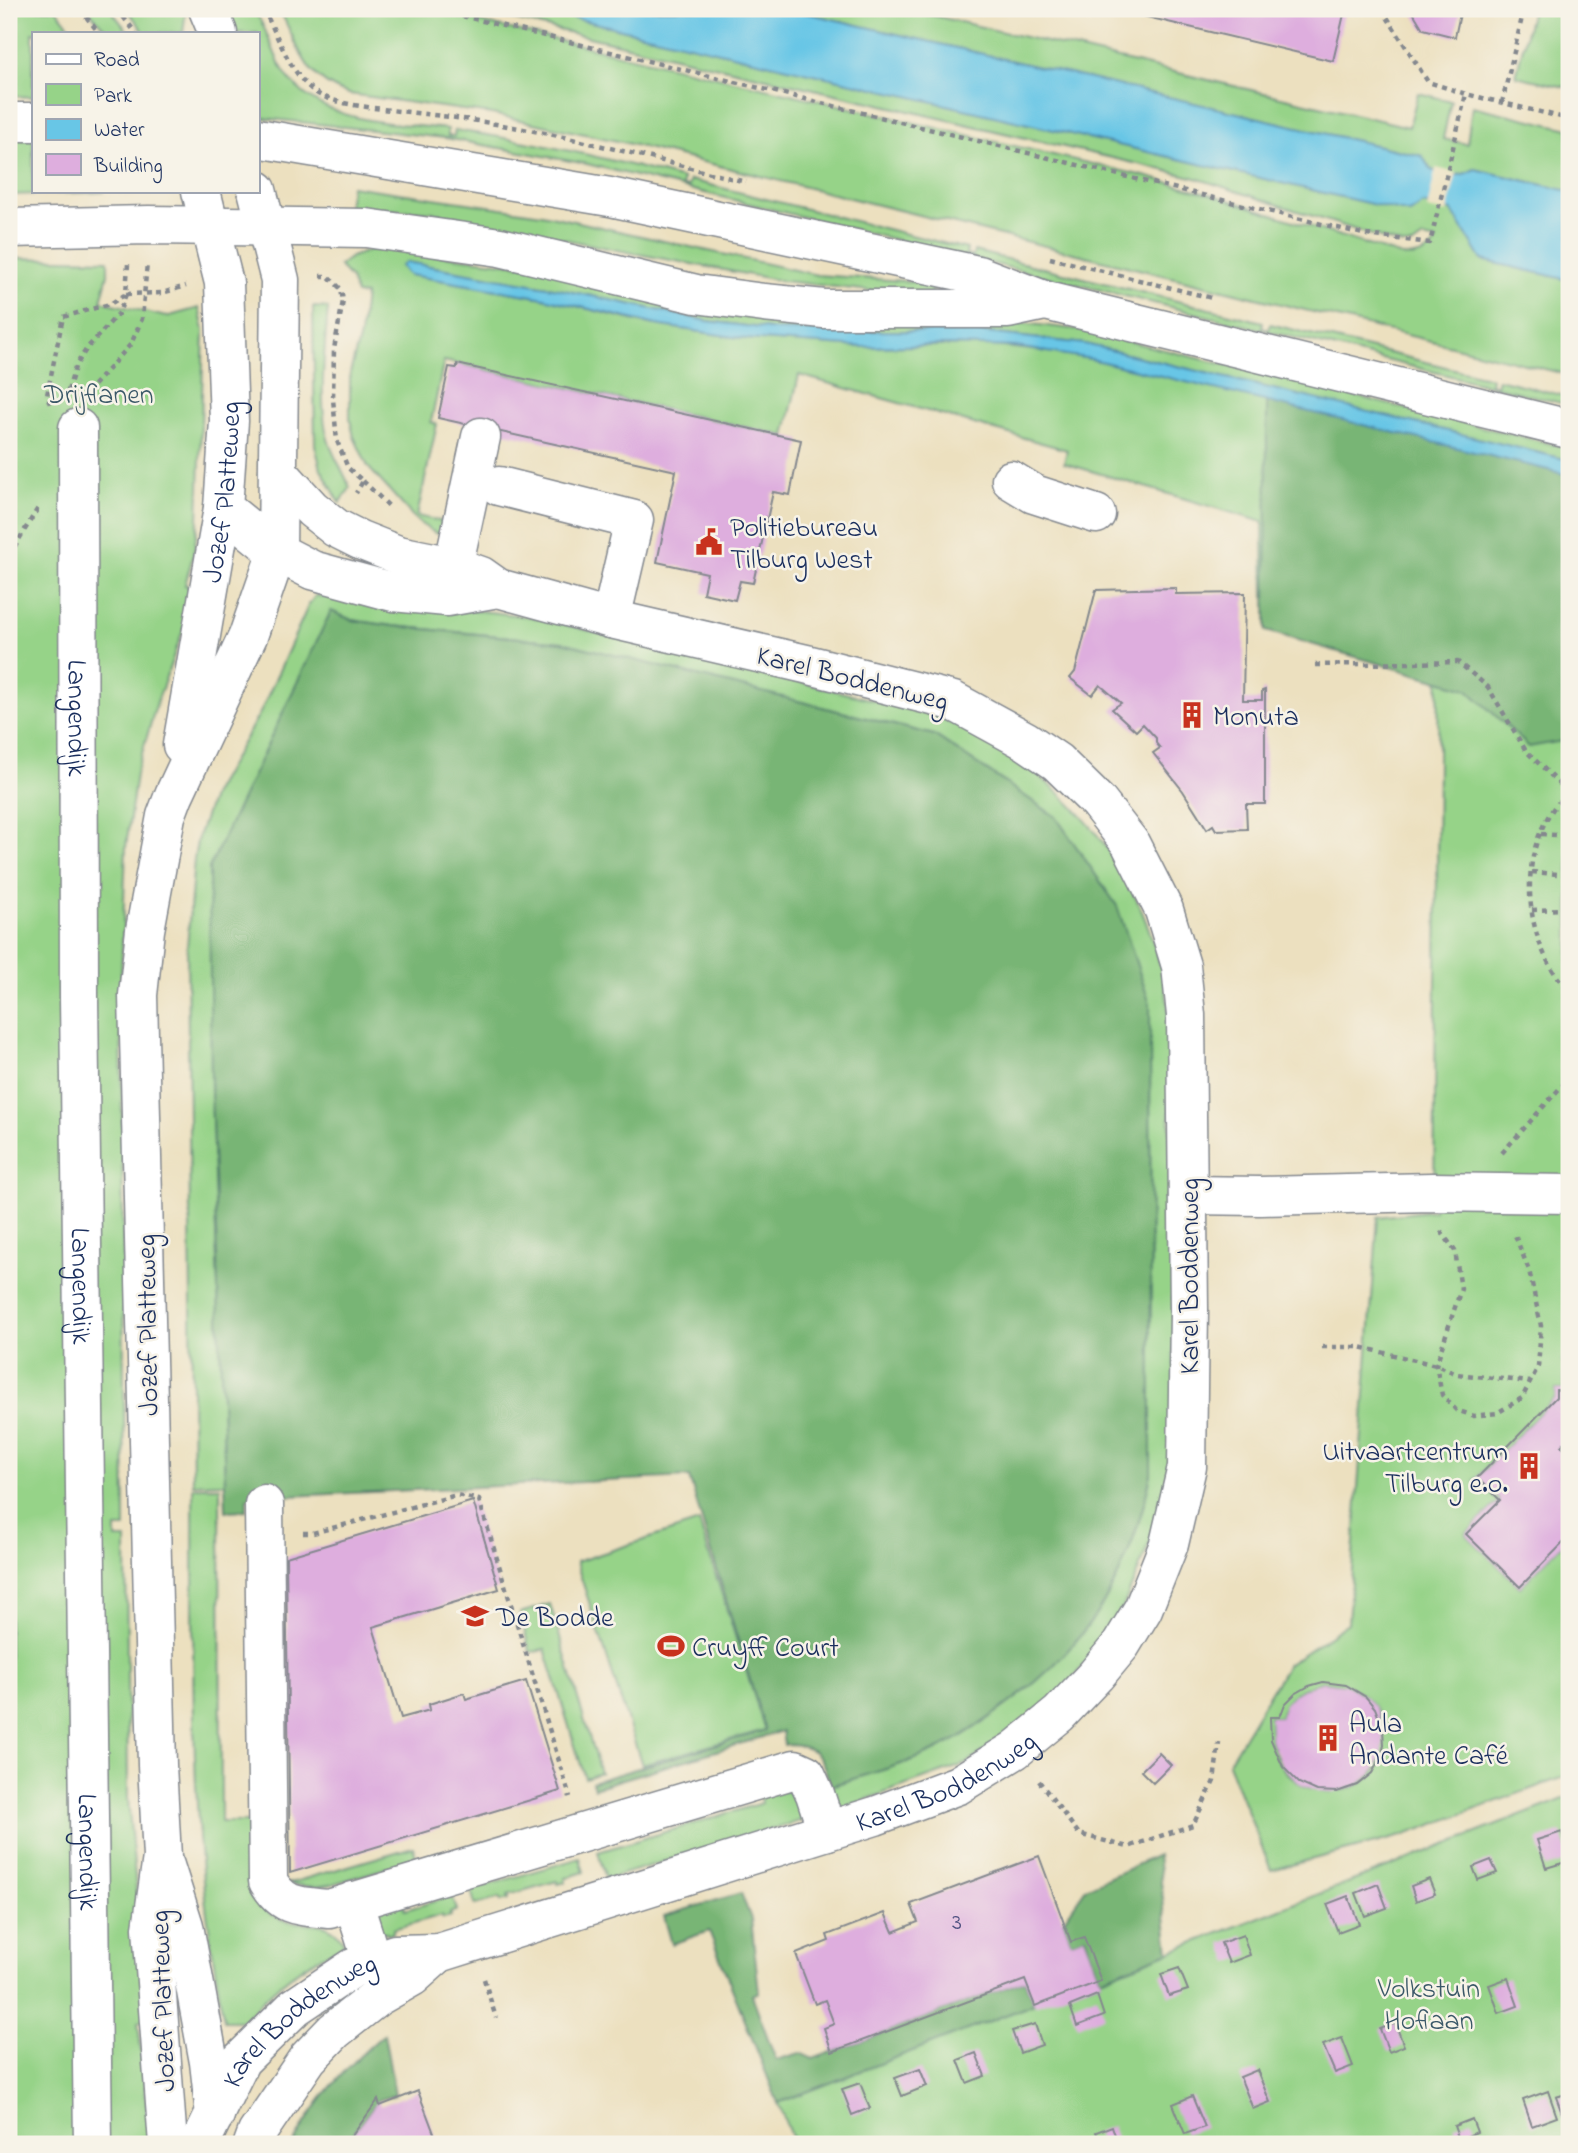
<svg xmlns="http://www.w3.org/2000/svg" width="1578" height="2153" viewBox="0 0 1578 2153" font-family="'Indie Flower',sans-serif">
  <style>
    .green { fill: #96d388; stroke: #588173; stroke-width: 2; fill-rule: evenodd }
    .forest { fill: #78b574; stroke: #4a7269; stroke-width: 2 }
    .water { fill: #68c6e6; stroke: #427aa2; stroke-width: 2 }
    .pier { fill: #ece0bf }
    .building { fill: #deaede }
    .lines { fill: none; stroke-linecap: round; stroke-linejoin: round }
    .minor-casing { stroke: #84888e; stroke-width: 41 }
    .major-casing { stroke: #84888e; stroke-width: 41 }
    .path { stroke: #84888e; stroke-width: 4.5; stroke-dasharray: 5 5; stroke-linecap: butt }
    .minor { stroke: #fff; stroke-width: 38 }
    .major { stroke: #fff; stroke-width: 38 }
    .labels { text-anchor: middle; stroke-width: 5; stroke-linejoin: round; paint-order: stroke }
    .number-label { font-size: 24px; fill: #4c4f7e }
    .park-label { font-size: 28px; fill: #3a5868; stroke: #f7f3e8 }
    .street-label { font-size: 28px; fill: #1b2f5e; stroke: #f7f3e8 }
    .poi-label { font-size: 28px; fill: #1b2f5e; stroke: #f7f3e8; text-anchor: start }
  </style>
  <rect width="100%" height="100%" fill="#f7f3e8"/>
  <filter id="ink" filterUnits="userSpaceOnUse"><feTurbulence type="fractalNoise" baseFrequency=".0143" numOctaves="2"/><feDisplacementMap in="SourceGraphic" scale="14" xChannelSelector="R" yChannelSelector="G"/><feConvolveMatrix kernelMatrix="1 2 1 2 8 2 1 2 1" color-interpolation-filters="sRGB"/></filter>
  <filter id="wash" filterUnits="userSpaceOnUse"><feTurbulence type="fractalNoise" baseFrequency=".00686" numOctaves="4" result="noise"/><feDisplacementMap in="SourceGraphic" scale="28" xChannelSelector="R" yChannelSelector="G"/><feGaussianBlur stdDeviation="1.57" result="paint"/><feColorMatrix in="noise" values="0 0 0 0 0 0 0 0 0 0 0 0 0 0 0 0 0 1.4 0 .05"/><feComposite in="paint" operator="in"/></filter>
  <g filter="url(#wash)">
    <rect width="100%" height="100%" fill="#ece0bf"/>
    <g class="green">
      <path d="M9,9H56L75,33H33V97L9,96Z"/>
      <path d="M87,9H110L129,33H109Z"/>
      <path d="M127,9H186L183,33H145Z"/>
      <path d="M224,9H253C269,29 272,56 287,76C323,125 394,122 448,129V136H454L455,130C531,141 608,158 683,179L682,186L688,187L690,180L967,249L966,255L973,257L974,251L1263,322L1262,328L1268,330L1270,324L1491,378L1490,384L1496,386L1498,379L1569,397V405L587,164L445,138L263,118L257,115V33H226Z"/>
      <path d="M279,9H424L1144,176L1207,193L1405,257C1419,257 1429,253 1437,241L1423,238L1413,245H1402L1196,178L1151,167L468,9H535L1410,213L1423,204L1452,211L1483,260L1569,280V375L622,142L492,114L349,94C302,79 300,47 279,9Z"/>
      <path d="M789,9H905L1409,127L1418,93L1451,101L1443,139L1467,144L1472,106L1569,129V191L1475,169C1456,179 1451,175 1431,170L1422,156Z"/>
      <path d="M1532,9H1569V88L1516,76Z"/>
      <path d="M33,138V191L104,192L9,195V139Z"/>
      <path d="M351,186L542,214L817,275L933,283L932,298L783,281L622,251L431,212L348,207Z"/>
      <path d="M376,248L1082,330L1569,448V460L1085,344L979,332L777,330L708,321L559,289L406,262V273L410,275L544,298L644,323L746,339L862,347L985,345L1051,352L1091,359L1267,401L1272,599L1264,597L1263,522L1064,463L1067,450L799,375L785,436L444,361L431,422L437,424L417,516L449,523L447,535L435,533L418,522L368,467L354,437L350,420V373L360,336L365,295L356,294L351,279L339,266L351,257Z"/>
      <path d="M9,258L108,260V274L101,301L166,317L199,308L204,331L198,521L194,552L185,585L198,589L157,702L136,774L126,847L121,981L125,1528H116V1539H126L128,1799L148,2021L138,2022L151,2144H9Z"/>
      <path d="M313,307L328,308C325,344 318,405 328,439C333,457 344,471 350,488L340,503L321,469L315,445Z"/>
      <path d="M325,590L390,608L481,611L533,617L935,715C1064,770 1144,862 1168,1002L1175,1422L1163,1510L1117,1622L1062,1692L968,1763L837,1810L830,1786C865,1775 902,1766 936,1750C963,1737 985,1721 1008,1704C1092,1642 1130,1574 1151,1474L1150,1004L1056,817L934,735L562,642L393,626L352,620L331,611L277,728L211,1091L225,1483L193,1484L187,948L194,859L198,837L213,794L261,711L309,604L316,595L322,597Z"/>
      <path d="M1439,645L1569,667V1344L1566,1348L1569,1353L1562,1361L1564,1364L1565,1390H1556V1397L1475,1480L1479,1479L1500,1500L1466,1534L1520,1587L1569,1537V1775L1402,1836L1271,1870L1228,1763L1287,1665L1348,1623L1378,1217L1434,1210ZM1323,1682C1345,1683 1361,1689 1374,1707C1382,1719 1381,1729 1382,1743C1388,1798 1290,1816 1272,1744C1270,1736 1271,1726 1270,1717H1280C1285,1697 1303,1686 1323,1682Z"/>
      <path d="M193,1487H220L221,1822H250V1894C259,1904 268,1915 281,1919C307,1928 331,1915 345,1945C305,1962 272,1987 244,2021H224C212,1955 202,1889 198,1822C191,1711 194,1599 193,1487Z"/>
      <path d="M699,1522L765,1730L642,1765L576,1562Z"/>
      <path d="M550,1604L600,1773L585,1778L545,1649L530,1652L520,1613Z"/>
      <path d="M758,1788C790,1788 793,1789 803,1820L606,1879L598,1852L762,1803Z"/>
      <path d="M1569,1797V2144H794L778,2103L1034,2004L1100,1981V1979Z"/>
      <path d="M413,1847L417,1859L329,1885L314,1887L287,1884Z"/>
      <path d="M580,1858L584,1872L565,1878L566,1882L558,1884L557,1881L508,1895L509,1899L501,1901L500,1898L475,1905L471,1890Z"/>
      <path d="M400,1895L405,1910L452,1896L457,1910L450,1913L451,1916L443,1918L442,1915L393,1929V1933L388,1935L386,1932L376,1934L377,1911Z"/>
    </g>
    <g class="forest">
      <path d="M1267,401L1569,475V740L1529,747L1467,689L1266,631Z"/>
      <path d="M331,611L352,620L393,626L562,642L934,735L1056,817L1117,906L1150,1004L1151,1474C1130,1574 1092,1642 1008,1704C985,1721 963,1737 936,1750C902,1766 865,1775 830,1786C822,1756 818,1745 784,1745L782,1731L594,1788L592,1782L765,1730L689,1477L247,1498V1510L226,1511L211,1091L209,868Z"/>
      <path d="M1158,1855L1169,1952L1100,1979L1085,1937L1071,1942L1063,1921L1086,1888Z"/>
      <path d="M741,1893L751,1919L759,1992L752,1995L776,2060L800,2053L813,2059L1025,1980L1034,2004L778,2103L709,1931L672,1944L664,1916Z"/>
      <path d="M384,2034L395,2095L378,2100L345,2144H293C317,2098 345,2068 384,2034Z"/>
    </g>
    <g class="water">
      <path d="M535,9H789L1422,156L1431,170C1451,175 1456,179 1475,169L1569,191V280L1482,260L1452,211L1423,204L1410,213Z"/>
      <path d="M406,262L559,289L708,321L777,330L979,332L1085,344L1569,460V475L1091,359L1016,347L947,345L862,347L746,339L656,325L544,298L410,275L406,273L401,266Z"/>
    </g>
    <path class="pier" d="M1436,168L1457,173L1447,213L1427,209Z"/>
    <g id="blocks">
      <g class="building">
        <path d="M1113,9H1340L1345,10L1333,61Z"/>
        <path d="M1411,9H1461L1455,37L1423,29Z"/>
        <path d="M457,364L801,440L790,495L773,492L753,583L740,581L735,600L703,593L707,573L657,562L676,471L438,418L449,367L457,368Z"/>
        <path d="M1176,588V594L1245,593L1243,700H1262V691L1265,690V804H1246L1247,829L1216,830L1213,825L1207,829L1183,791L1153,753L1160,748L1156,743V738L1143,724L1136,731L1112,709L1121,703L1100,685L1092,695L1070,678L1075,672L1096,590Z"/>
        <path d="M1569,1353V1438L1561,1446L1569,1453V1537L1520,1587L1466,1534L1500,1500L1477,1478L1556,1397V1390H1565L1564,1364L1562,1362Z"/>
        <path d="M473,1501L499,1589L373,1627L401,1718L430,1710L429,1704L464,1693L466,1699L526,1681L560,1791L290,1873L286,1557Z"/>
        <path d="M1323,1682L1346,1685L1366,1697L1375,1708L1383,1729L1384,1745L1382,1755L1372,1773L1357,1785L1337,1792L1317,1791L1299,1783L1283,1767L1271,1740L1270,1717H1280L1285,1704L1295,1694L1309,1686Z"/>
        <path d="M1159,1753L1171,1765L1153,1783L1141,1771Z"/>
        <path d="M1562,1832L1569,1861L1546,1868L1537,1840Z"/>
        <path d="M1039,1856L1071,1942L1084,1937L1101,1981L1035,2006L1025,1980L832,2052L824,2028L834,2024L825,2000L815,2004L796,1954L829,1941L827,1935L885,1913L893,1932L918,1922L911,1904Z"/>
        <path d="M1491,1860L1497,1873L1478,1880L1473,1867Z"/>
        <path d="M1429,1879L1435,1894L1416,1901L1411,1886Z"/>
        <path d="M1378,1884L1387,1908L1365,1916L1356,1893Z"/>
        <path d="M1348,1896L1359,1924L1338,1932L1327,1904Z"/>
        <path d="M1243,1935L1250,1955L1229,1963L1221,1943Z"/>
        <path d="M1179,1968L1188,1990L1169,1996L1161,1974Z"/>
        <path d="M1508,1978L1518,2006L1499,2013L1489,1985Z"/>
        <path d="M1097,1995L1104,2016L1077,2026L1070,2006Z"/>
        <path d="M1395,2023L1404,2046L1389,2052L1380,2029Z"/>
        <path d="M1035,2024L1042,2045L1020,2053L1012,2031Z"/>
        <path d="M1342,2038L1353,2066L1335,2073L1323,2045Z"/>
        <path d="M976,2053L985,2076L967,2083L958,2060Z"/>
        <path d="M920,2069L927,2086L902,2096L895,2078Z"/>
        <path d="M1257,2070L1270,2102L1253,2109L1240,2077Z"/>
        <path d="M860,2083L870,2108L852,2115L842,2089Z"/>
        <path d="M418,2091L438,2144H346L378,2100L380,2106Z"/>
        <path d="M1548,2091L1557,2117L1532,2126L1523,2100Z"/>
        <path d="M1569,2093V2113L1563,2116L1556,2097Z"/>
        <path d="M1192,2096L1205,2127L1185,2134L1173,2104Z"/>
        <path d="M1472,2119L1477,2132L1459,2140L1454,2126Z"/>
        <path d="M1112,2126L1118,2144H1101L1096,2132Z"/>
      </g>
    </g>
  </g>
  <g filter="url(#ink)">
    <use href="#blocks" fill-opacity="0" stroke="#84888e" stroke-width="2"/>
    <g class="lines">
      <defs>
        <g id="minor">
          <path d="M208,9L218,33"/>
          <path id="s1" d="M78,428L79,998L93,2144"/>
          <path d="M1011,480L1034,494L1096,514"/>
          <path d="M499,486L634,520L611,619"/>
          <path d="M223,508L277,552L312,570L393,592L447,597L498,588"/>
          <path d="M448,591L481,437"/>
          <path id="s2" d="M182,745L223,508L229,421L224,283L201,191"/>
          <path d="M1188,1195L1260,1196L1432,1192L1569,1194"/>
          <path d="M264,1504L268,1881C283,1908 300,1906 329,1909L795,1769L806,1774L815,1794L827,1831"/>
          <path d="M165,1866L184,1926L209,2062L215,2115"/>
          <path d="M353,1901L372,1961L383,1985"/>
          <path d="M168,2144L152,1928L162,1857L157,1765L138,995L145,930L166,816L174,795L248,636L277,552L280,280L257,190"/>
          <path id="s3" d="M200,2144L241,2060L295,2007L353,1968L395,1954L439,1953L875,1816L958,1785L1015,1750L1059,1714L1096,1675L1121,1645L1143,1609L1169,1544L1187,1467L1189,1310L1186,1015L1181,966L1164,910L1130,843L1098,802L1057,762L1026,741L953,701L806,664L611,619L498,588L481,576L453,566L398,555L360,540L336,528L312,509L278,472"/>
          <path d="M253,2144L257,2133L308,2058L334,2031L377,1997L412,1977L439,1953"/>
        </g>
        <g id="major">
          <path d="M9,122H33"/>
          <path d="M257,138L610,197L978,275L1046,301L1569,429"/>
          <path d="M9,228L149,225L366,228L500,247L696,294L764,303L824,309H1008L1045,301"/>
        </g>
      </defs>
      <use href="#minor" class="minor-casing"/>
      <use href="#major" class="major-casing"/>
      <g class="path">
        <path d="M80,9L99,33"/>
        <path d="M117,9L136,33"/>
        <path d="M263,9C279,36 292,82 322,96C343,105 368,107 390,110C426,114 461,118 496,124C580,138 664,162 746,182"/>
        <path d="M433,9L1367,235L1430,243L1466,94"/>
        <path d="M1382,9L1428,82L1466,94L1569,119"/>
        <path d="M1502,103L1524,9"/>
        <path d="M1050,258L1212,298"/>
        <path d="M320,276H328L341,289L343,301L334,349L333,399L337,441L348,468L363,481L356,493"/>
        <path d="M126,294L162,293L186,286"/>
        <path d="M68,391L75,367L87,348L119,313L126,294L128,264"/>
        <path d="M89,394L91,388L131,344L142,319L147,263"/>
        <path d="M50,404L47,395L63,317L110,304L126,294"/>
        <path d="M363,481L391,508"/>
        <path d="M9,556L38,508"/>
        <path d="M1315,665L1458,662L1488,687L1526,751L1569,793"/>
        <path d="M1569,794C1564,798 1557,803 1553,809C1516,862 1525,945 1569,991"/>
        <path d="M1541,834L1569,836"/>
        <path d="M1532,872L1569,875"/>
        <path d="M1532,910L1569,909"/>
        <path d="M1502,1153L1569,1078"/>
        <path d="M1441,1231L1455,1251L1461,1289L1436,1365L1442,1395L1456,1410L1474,1416L1497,1413L1522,1398L1538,1367L1541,1326L1529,1270L1514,1233"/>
        <path d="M1322,1347H1360L1436,1365L1457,1374L1530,1382"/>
        <path d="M303,1533H313L457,1495L479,1500L570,1797"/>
        <path d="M1039,1781L1079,1834L1128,1847L1193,1825L1214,1781L1219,1743"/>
        <path d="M484,1979L496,2018"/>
      </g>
      <use href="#minor" class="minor"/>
      <use href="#major" class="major"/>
    </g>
  </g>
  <defs>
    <symbol id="civic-bare" viewBox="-9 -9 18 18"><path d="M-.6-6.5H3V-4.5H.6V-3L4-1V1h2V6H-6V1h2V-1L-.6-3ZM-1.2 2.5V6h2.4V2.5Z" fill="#c8321e" stroke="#f7f3e8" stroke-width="2.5" paint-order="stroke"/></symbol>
    <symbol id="building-bare" viewBox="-9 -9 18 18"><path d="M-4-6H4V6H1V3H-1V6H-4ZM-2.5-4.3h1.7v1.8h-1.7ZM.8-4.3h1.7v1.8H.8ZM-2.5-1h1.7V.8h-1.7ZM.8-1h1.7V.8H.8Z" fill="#c8321e" stroke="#f7f3e8" stroke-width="2.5" paint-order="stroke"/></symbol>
    <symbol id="school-bare" viewBox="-9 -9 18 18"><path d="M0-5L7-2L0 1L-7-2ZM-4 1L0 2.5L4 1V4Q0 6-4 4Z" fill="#c8321e" stroke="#f7f3e8" stroke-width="2.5" paint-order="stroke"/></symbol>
    <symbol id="stadium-bare" viewBox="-9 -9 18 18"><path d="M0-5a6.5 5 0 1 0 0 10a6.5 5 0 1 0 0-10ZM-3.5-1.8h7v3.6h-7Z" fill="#c8321e" stroke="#f7f3e8" stroke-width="2.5" paint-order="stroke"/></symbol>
  </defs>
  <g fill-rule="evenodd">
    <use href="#civic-bare" x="690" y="523" width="38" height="38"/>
    <use href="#building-bare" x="1173" y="696" width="38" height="38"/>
    <use href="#building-bare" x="1510" y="1447" width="38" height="38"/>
    <use href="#school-bare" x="456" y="1597" width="38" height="38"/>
    <use href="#stadium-bare" x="652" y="1627" width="38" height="38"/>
    <use href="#building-bare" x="1309" y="1719" width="38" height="38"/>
  </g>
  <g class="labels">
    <g class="number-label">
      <text x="957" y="1929">3</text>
    </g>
    <g class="park-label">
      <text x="99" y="403">Drijflanen</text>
      <text x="1429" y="1997">Volkstuin<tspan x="1429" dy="32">Hoflaan</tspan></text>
    </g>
    <g class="street-label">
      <text dy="10" stroke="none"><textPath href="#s2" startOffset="256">Jozef Platteweg</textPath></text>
      <text transform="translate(853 677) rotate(14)" y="10">Karel Boddenweg</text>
      <text dy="10" stroke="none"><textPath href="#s1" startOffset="290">Langendijk</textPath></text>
      <text transform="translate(1188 1276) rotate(-90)" y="10">Karel Boddenweg</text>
      <text dy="10" stroke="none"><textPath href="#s1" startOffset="858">Langendijk</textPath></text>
      <text transform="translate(146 1325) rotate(-91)" y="10">Jozef Platteweg</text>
      <text dy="10" stroke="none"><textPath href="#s3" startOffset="863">Karel Boddenweg</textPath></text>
      <text dy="10" stroke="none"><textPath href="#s1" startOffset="1424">Langendijk</textPath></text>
      <text transform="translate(161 2001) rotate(-92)" y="10">Jozef Platteweg</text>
      <text dy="10" stroke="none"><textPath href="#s3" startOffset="164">Karel Boddenweg</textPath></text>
    </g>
    <g class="poi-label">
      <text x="730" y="536">Politiebureau<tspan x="730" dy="32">Tilburg West</tspan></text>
      <text x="1213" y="725">Monuta</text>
      <text x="1508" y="1460" text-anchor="end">Uitvaartcentrum<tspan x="1508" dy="32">Tilburg e.o.</tspan></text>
      <text x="496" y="1626">De Bodde</text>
      <text x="692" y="1656">Cruyff Court</text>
      <text x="1349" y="1732">Aula<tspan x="1349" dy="32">Andante Café</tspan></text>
    </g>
  </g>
  <rect width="1578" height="2153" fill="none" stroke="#f7f3e8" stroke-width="35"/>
  <rect x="32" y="32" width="228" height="161" fill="#f7f3e8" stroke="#9fa5b1" stroke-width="2"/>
  <rect x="46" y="54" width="35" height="10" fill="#ffffff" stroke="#9fa5b1" stroke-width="2"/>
  <text x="94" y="66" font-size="21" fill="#1b2f5e">Road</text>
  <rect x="46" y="84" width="35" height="21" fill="#96d388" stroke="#9fa5b1" stroke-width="2"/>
  <text x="94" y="102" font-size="21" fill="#1b2f5e">Park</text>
  <rect x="46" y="119" width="35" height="21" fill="#68c6e6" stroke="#9fa5b1" stroke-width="2"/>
  <text x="94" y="136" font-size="21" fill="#1b2f5e">Water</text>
  <rect x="46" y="154" width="35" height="21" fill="#deaede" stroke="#9fa5b1" stroke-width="2"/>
  <text x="94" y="172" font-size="21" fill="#1b2f5e">Building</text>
</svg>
